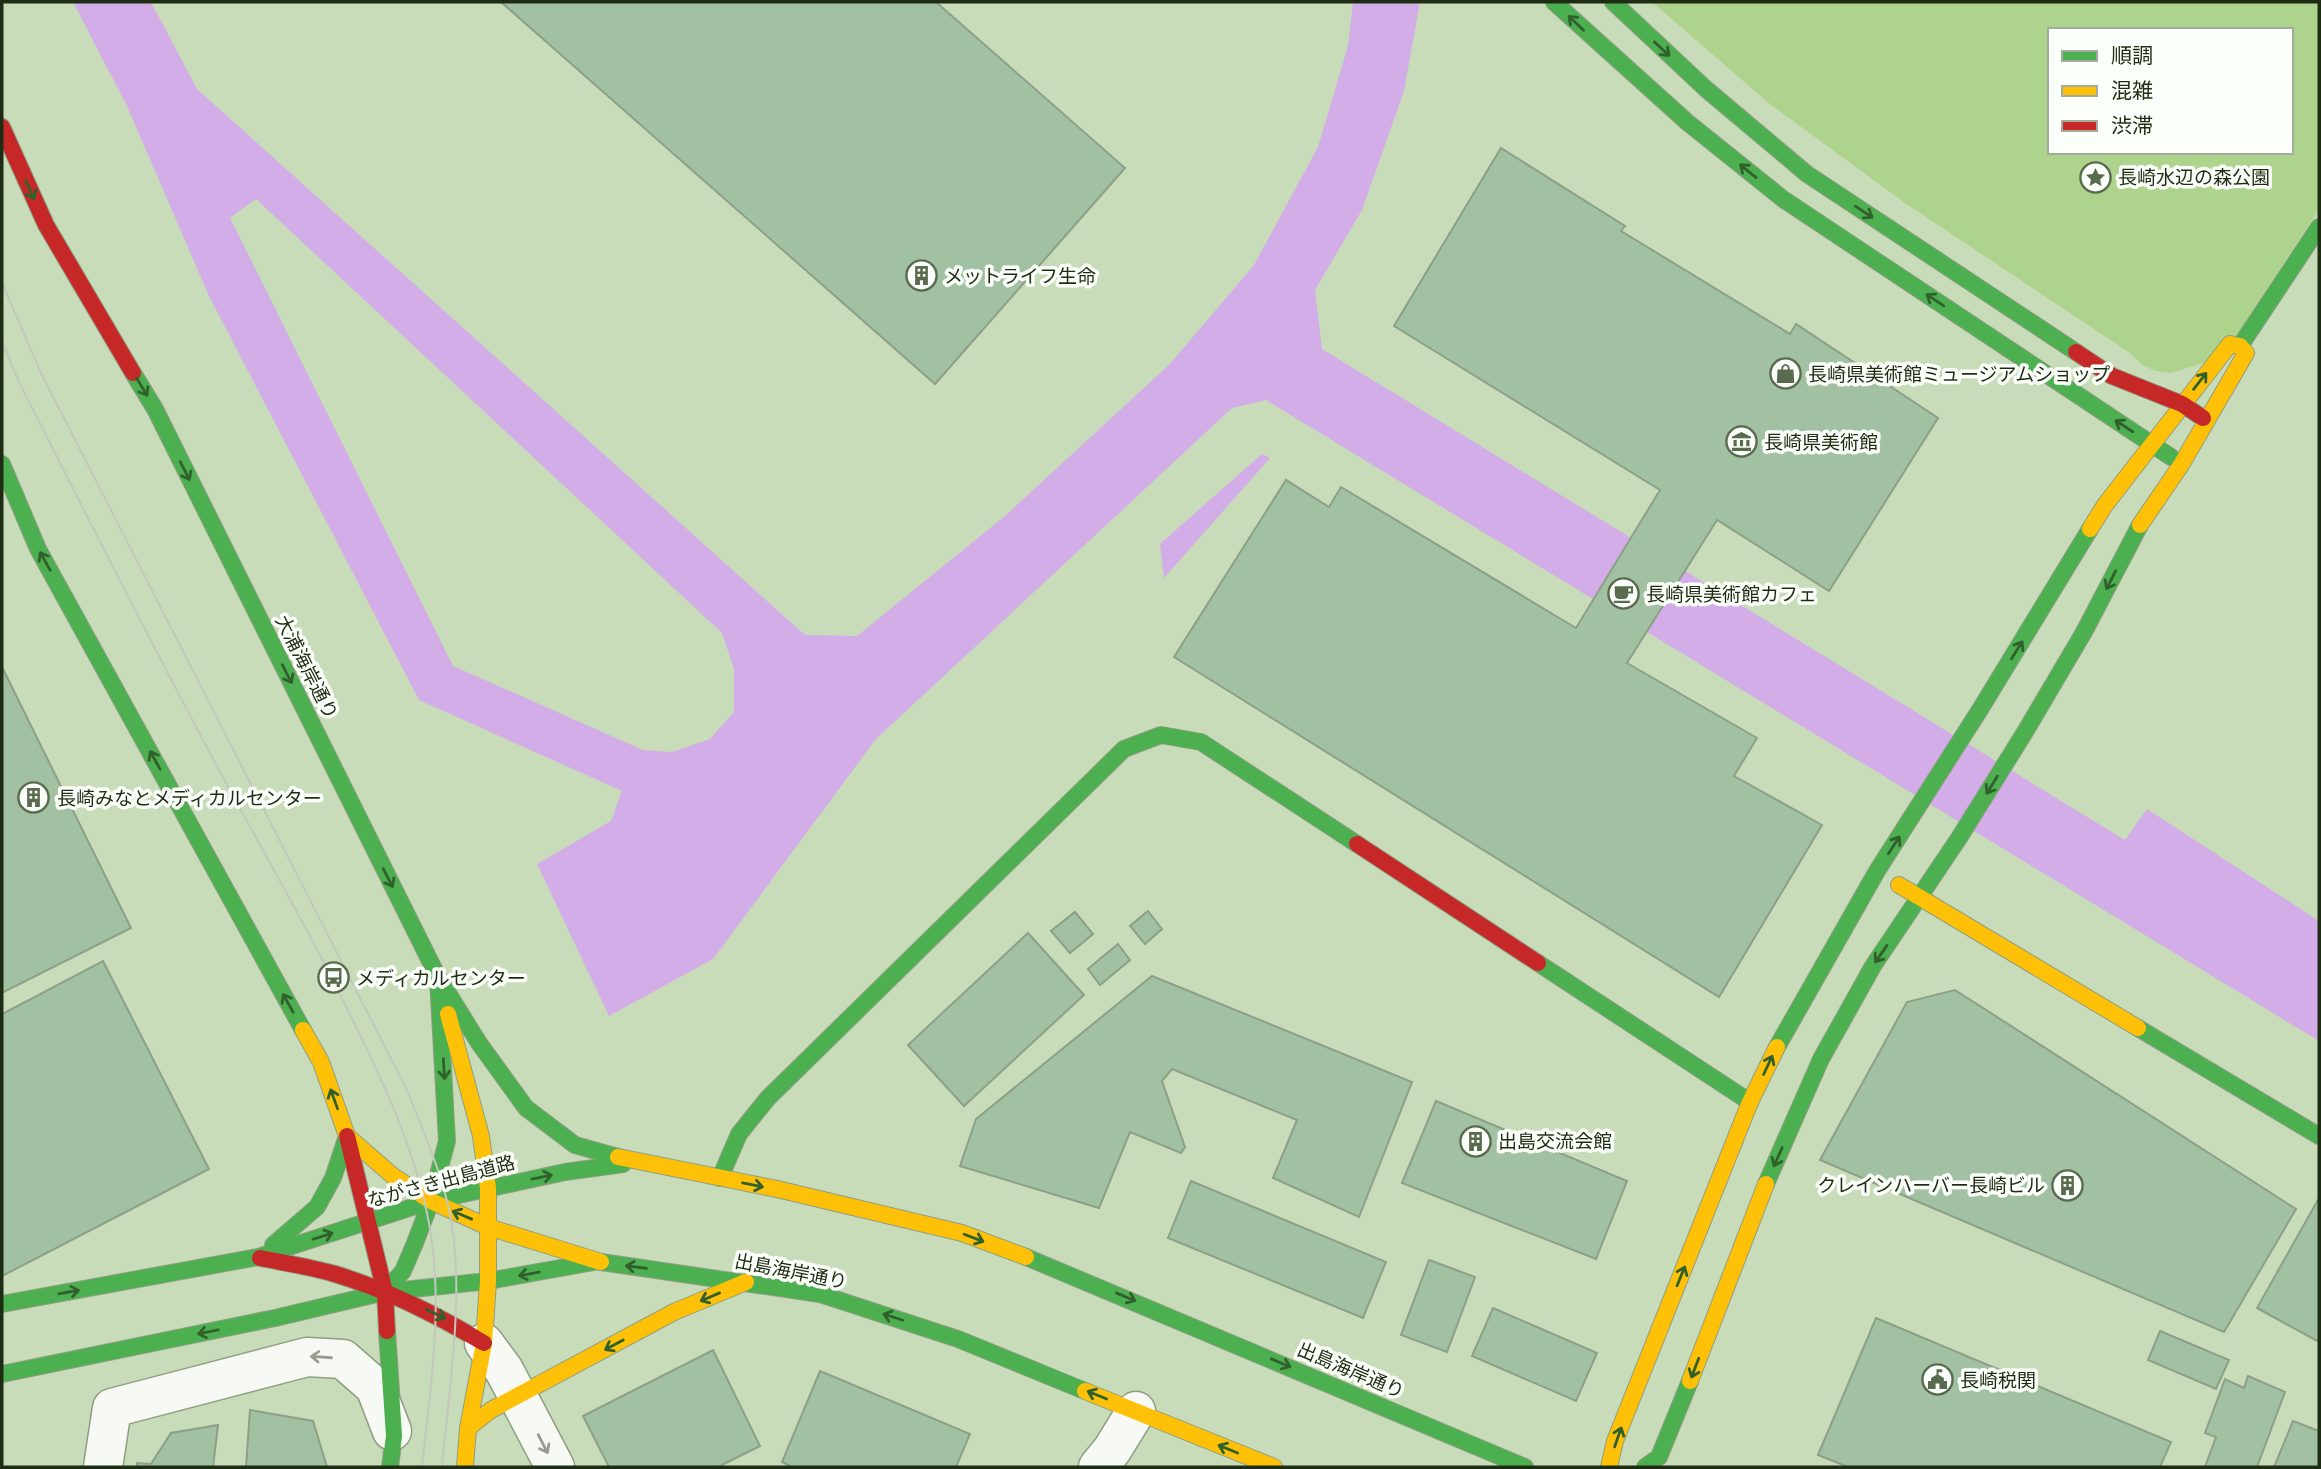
<svg xmlns="http://www.w3.org/2000/svg" width="2321" height="1469" viewBox="0 0 2321 1469" font-family="'Noto Sans','Noto Sans JP',sans-serif">
  <style>
    .green { fill: #aed38d; fill-rule: evenodd }
    .water { fill: #d2ade7; fill-rule: evenodd }
    .building { fill: #a2c1a2; stroke: #8ca088; stroke-width: 2 }
    .lines { fill: none; stroke-linecap: round; stroke-linejoin: round }
    .street-casing { stroke: #8f9e83; stroke-width: 41 }
    .fast-casing { stroke: #8f9e83; stroke-width: 18 }
    .slow-casing { stroke: #8f9e83; stroke-width: 18 }
    .jam-casing { stroke: #8f9e83; stroke-width: 18 }
    .street { stroke: #f7faf4; stroke-width: 38 }
    .fast { stroke: #4caf50; stroke-width: 16 }
    .slow { stroke: #ffc107; stroke-width: 16 }
    .jam { stroke: #c62828; stroke-width: 16 }
    .tram { stroke: #c2c8bd; stroke-width: 2 }
    .oneway { stroke: #31602c }
    .oneway2 { stroke: #969d8f }
    .labels { text-anchor: middle; stroke-width: 7; stroke-linejoin: round; paint-order: stroke }
    .poi-label { font-size: 19px; fill: #1f2c14; stroke: #fbfff9; text-anchor: start }
    .street-label { font-size: 19px; fill: #1f2c14; stroke: #fbfff9 }
  </style>
  <rect width="100%" height="100%" fill="#c8dcb9"/>
  <path class="green" d="M1652,2H2319V209L2222,357L2171,373L2155,371L2141,364L2130,353L1905,203L1771,105ZM2050,30H2291V152H2050Z"/>
  <g class="water">
    <path d="M73,2H151L197,89L805,635L857,636L1005,516L1170,364L1254,265L1318,147L1348,46L1353,2H1420L1404,91L1362,210L1315,290L1322,349L2125,840L2147,809L2319,921V1041L1266,400L1232,408L876,739L713,959L609,1016L537,864L611,821L622,791L419,700L209,296L127,106ZM256,199L722,633L734,669V712L710,739L672,752L643,750L453,666L230,218Z"/>
    <path d="M1262,454L1270,458L1164,578L1160,544Z"/>
  </g>
  <g class="building">
    <path d="M501,2H936L1125,168L935,384Z"/>
    <path d="M1501,148L1625,226L1621,231L1790,334L1796,324L1938,418L1829,591L1717,520L1627,663L1757,738L1734,776L1822,825L1719,997L1174,657L1286,480L1329,507L1341,487L1576,628L1660,490L1394,326Z"/>
    <path d="M2,667L131,928L2,993Z"/>
    <path d="M1148,911L1162,929L1145,944L1130,926Z"/>
    <path d="M1075,912L1093,934L1070,953L1051,931Z"/>
    <path d="M1028,933L1084,995L964,1106L908,1045Z"/>
    <path d="M1118,944L1130,960L1100,985L1088,969Z"/>
    <path d="M103,961L209,1169L2,1276V1014Z"/>
    <path d="M1152,976L1412,1082L1359,1217L1273,1178L1297,1120L1172,1069L1162,1081L1185,1147L1181,1153L1130,1132L1099,1208L960,1166L976,1119Z"/>
    <path d="M1955,990L2296,1209L2224,1332L1820,1160L1907,1002Z"/>
    <path d="M1436,1101L1627,1181L1596,1259L1402,1183Z"/>
    <path d="M1191,1181L1386,1262L1363,1318L1168,1238Z"/>
    <path d="M2319,1198V1342L2257,1308Z"/>
    <path d="M1429,1260L1475,1277L1447,1352L1401,1335Z"/>
    <path d="M1493,1308L1597,1353L1576,1401L1472,1356Z"/>
    <path d="M1876,1318L2171,1442L2160,1467H1848L1818,1455Z"/>
    <path d="M2160,1331L2229,1360L2216,1389L2148,1360Z"/>
    <path d="M713,1350L760,1446L718,1467H609L583,1416Z"/>
    <path d="M820,1371L970,1434L956,1467H792L782,1462Z"/>
    <path d="M2248,1376L2285,1392L2257,1467H2205L2216,1437L2205,1433L2225,1379L2244,1388Z"/>
    <path d="M250,1410L313,1421L327,1467H246Z"/>
    <path d="M2293,1421L2319,1431V1467H2274Z"/>
    <path d="M218,1425L213,1467H137V1463L151,1464L171,1433Z"/>
  </g>
  <g class="lines">
    <defs>
      <g id="street">
        <path d="M484,1343L504,1370L555,1467"/>
        <path d="M103,1467L112,1408L307,1357L343,1359L375,1387L392,1431"/>
        <path d="M1098,1467L1112,1450L1136,1411"/>
      </g>
      <g id="fast">
        <path d="M1554,2L1687,122L1783,199L2171,457"/>
        <path d="M1613,2L1706,89L1807,174L2076,352"/>
        <path d="M2240,346L2319,227"/>
        <path d="M133,373L155,409L438,977L479,1043L526,1108L575,1145L618,1157"/>
        <path d="M2,464L38,549L303,1030"/>
        <path d="M1538,963L1750,1102"/>
        <path d="M2138,1028L2319,1136"/>
        <path d="M1777,1047L1877,871L1981,708L2090,529"/>
        <path d="M720,1178L739,1134L768,1098L1124,749L1161,735L1201,742L1357,844"/>
        <path d="M1766,1184L1821,1059L1873,966L1959,838L2025,732L2084,632L2140,525"/>
        <path d="M273,1245L317,1207L333,1178L347,1136"/>
        <path d="M1026,1257L1525,1467"/>
        <path d="M601,1262L820,1294L958,1339L1085,1391"/>
        <path d="M385,1292L403,1271L415,1243L431,1201L447,1141L438,979"/>
        <path d="M2,1304L258,1257L431,1201L565,1172L623,1164"/>
        <path d="M387,1331L394,1436L390,1467"/>
        <path d="M2,1374L275,1318L385,1292L488,1281L594,1262"/>
        <path d="M1645,1467L1659,1457L1690,1381"/>
      </g>
      <g id="slow">
        <path d="M2090,529L2105,505L2230,344L2240,346L2246,353L2181,465L2140,525"/>
        <path d="M1899,885L2138,1028"/>
        <path d="M448,1014L481,1136L488,1188V1281L484,1343L468,1428L465,1467"/>
        <path d="M303,1030L321,1062L347,1136L393,1176L431,1201L488,1227L601,1262"/>
        <path d="M618,1157L777,1189L962,1233L1026,1257"/>
        <path d="M1690,1381L1766,1184"/>
        <path d="M1085,1391L1274,1467"/>
        <path d="M468,1428L491,1410L674,1312L746,1282"/>
        <path d="M1609,1467L1615,1441L1750,1102L1777,1047"/>
      </g>
      <g id="jam">
        <path d="M2,127L46,225L133,373"/>
        <path d="M2076,352L2112,376L2182,404L2203,418"/>
        <path d="M1357,844L1538,963"/>
        <path d="M347,1136L385,1292L387,1331"/>
        <path d="M260,1258C285,1263 311,1267 335,1274C388,1290 437,1315 484,1343"/>
      </g>
    </defs>
    <use href="#street" class="street-casing"/>
    <use href="#fast" class="fast-casing"/>
    <use href="#slow" class="slow-casing"/>
    <use href="#jam" class="jam-casing"/>
    <use href="#street" class="street"/>
    <use href="#fast" class="fast"/>
    <use href="#slow" class="slow"/>
    <use href="#jam" class="jam"/>
    <g class="tram">
      <path d="M2,283L41,373L408,1092C423,1131 440,1169 449,1209C466,1287 449,1388 442,1467"/>
      <path d="M2,342L19,382C89,520 158,658 232,794C276,874 321,953 360,1035C388,1092 414,1151 427,1213C445,1297 431,1383 422,1467"/>
    </g>
  </g>
  <defs><path id="oneway-shaft" d="M-6 0H5M1.5-3L5.5 0L1.5 3" fill="none" stroke-width="1.6" stroke-linecap="round" stroke-linejoin="round" transform="scale(1.75)"/></defs>
  <g class="oneway">
    <use href="#oneway-shaft" transform="translate(1576 23) rotate(-136)"/>
    <use href="#oneway-shaft" transform="translate(1662 49) rotate(43)"/>
    <use href="#oneway-shaft" transform="translate(1748 171) rotate(-141)"/>
    <use href="#oneway-shaft" transform="translate(30 190) rotate(66)"/>
    <use href="#oneway-shaft" transform="translate(1864 212) rotate(34)"/>
    <use href="#oneway-shaft" transform="translate(1935 300) rotate(-146)"/>
    <use href="#oneway-shaft" transform="translate(2200 381) rotate(-52)"/>
    <use href="#oneway-shaft" transform="translate(142 387) rotate(59)"/>
    <use href="#oneway-shaft" transform="translate(2124 426) rotate(-147)"/>
    <use href="#oneway-shaft" transform="translate(185 471) rotate(63)"/>
    <use href="#oneway-shaft" transform="translate(45 561) rotate(-119)"/>
    <use href="#oneway-shaft" transform="translate(2111 580) rotate(117)"/>
    <use href="#oneway-shaft" transform="translate(2017 650) rotate(-58)"/>
    <use href="#oneway-shaft" transform="translate(287 674) rotate(63)"/>
    <use href="#oneway-shaft" transform="translate(155 760) rotate(-119)"/>
    <use href="#oneway-shaft" transform="translate(1992 785) rotate(122)"/>
    <use href="#oneway-shaft" transform="translate(1894 845) rotate(-57)"/>
    <use href="#oneway-shaft" transform="translate(388 878) rotate(63)"/>
    <use href="#oneway-shaft" transform="translate(1881 954) rotate(125)"/>
    <use href="#oneway-shaft" transform="translate(288 1003) rotate(-119)"/>
    <use href="#oneway-shaft" transform="translate(1768 1065) rotate(-65)"/>
    <use href="#oneway-shaft" transform="translate(444 1069) rotate(86)"/>
    <use href="#oneway-shaft" transform="translate(334 1099) rotate(-110)"/>
    <use href="#oneway-shaft" transform="translate(1778 1157) rotate(114)"/>
    <use href="#oneway-shaft" transform="translate(542 1177) rotate(-11)"/>
    <use href="#oneway-shaft" transform="translate(753 1185) rotate(11)"/>
    <use href="#oneway-shaft" transform="translate(462 1215) rotate(-157)"/>
    <use href="#oneway-shaft" transform="translate(323 1236) rotate(-18)"/>
    <use href="#oneway-shaft" transform="translate(974 1238) rotate(21)"/>
    <use href="#oneway-shaft" transform="translate(636 1267) rotate(-172)"/>
    <use href="#oneway-shaft" transform="translate(529 1274) rotate(170)"/>
    <use href="#oneway-shaft" transform="translate(1681 1276) rotate(-68)"/>
    <use href="#oneway-shaft" transform="translate(69 1292) rotate(-10)"/>
    <use href="#oneway-shaft" transform="translate(710 1297) rotate(157)"/>
    <use href="#oneway-shaft" transform="translate(1126 1297) rotate(23)"/>
    <use href="#oneway-shaft" transform="translate(436 1314) rotate(25)"/>
    <use href="#oneway-shaft" transform="translate(893 1317) rotate(-162)"/>
    <use href="#oneway-shaft" transform="translate(208 1332) rotate(169)"/>
    <use href="#oneway-shaft" transform="translate(614 1345) rotate(152)"/>
    <use href="#oneway-shaft" transform="translate(1281 1363) rotate(23)"/>
    <use href="#oneway-shaft" transform="translate(1695 1368) rotate(111)"/>
    <use href="#oneway-shaft" transform="translate(1097 1395) rotate(-158)"/>
    <use href="#oneway-shaft" transform="translate(1618 1437) rotate(-71)"/>
    <use href="#oneway-shaft" transform="translate(1228 1449) rotate(-158)"/>
  </g>
  <g class="oneway2">
    <use href="#oneway-shaft" transform="translate(321 1357) rotate(-176)"/>
    <use href="#oneway-shaft" transform="translate(543 1444) rotate(63)"/>
  </g>
  <defs>
    <symbol id="sight-ring" viewBox="-11 -11 22 22"><circle r="9.5" fill="#fbfff9" stroke="#5a6a4e" stroke-width="1.5"/><path d="M0-6L1.8-2.2L6-1.7L2.9 1.2L3.7 5.4L0 3.3L-3.7 5.4L-2.9 1.2L-6-1.7L-1.8-2.2Z" fill="#5a6a4e"/></symbol>
    <symbol id="building-ring" viewBox="-11 -11 22 22"><circle r="9.5" fill="#fbfff9" stroke="#5a6a4e" stroke-width="1.5"/><path d="M-4-6H4V6H1V3H-1V6H-4ZM-2.5-4.3h1.7v1.8h-1.7ZM.8-4.3h1.7v1.8H.8ZM-2.5-1h1.7V.8h-1.7ZM.8-1h1.7V.8H.8Z" fill="#5a6a4e"/></symbol>
    <symbol id="shop-ring" viewBox="-11 -11 22 22"><circle r="9.5" fill="#fbfff9" stroke="#5a6a4e" stroke-width="1.5"/><path d="M-5-2.5h2.3a2.7 3.5 0 0 1 5.4 0H5L5.5 6h-11ZM-1.5-2.5h3a1.5 2.3 0 0 0-3 0Z" fill="#5a6a4e"/></symbol>
    <symbol id="museum-ring" viewBox="-11 -11 22 22"><circle r="9.5" fill="#fbfff9" stroke="#5a6a4e" stroke-width="1.5"/><path d="M0-6L6-3V-2H-6V-3ZM-5-1h2V3h-2ZM-1-1h2V3h-2ZM3-1h2V3H3ZM-6 4H6V6H-6Z" fill="#5a6a4e"/></symbol>
    <symbol id="cafe-ring" viewBox="-11 -11 22 22"><circle r="9.5" fill="#fbfff9" stroke="#5a6a4e" stroke-width="1.5"/><path d="M-5.5-4.5H6V0H3Q3 3.5 0 3.5H-2.5Q-5.5 3.5-5.5 0ZM3-3.2v2h1.7v-2ZM-6 4.5H4V6H-6Z" fill="#5a6a4e"/></symbol>
    <symbol id="bus-ring" viewBox="-11 -11 22 22"><circle r="9.5" fill="#fbfff9" stroke="#5a6a4e" stroke-width="1.5"/><path d="M-5-6H5V4H4V6H2V4H-2V6H-4V4H-5ZM-3.5-4V0h7V-4ZM-3.5 1.2v1.5H-2V1.2ZM2 1.2v1.5H3.5V1.2Z" fill="#5a6a4e"/></symbol>
    <symbol id="civic-ring" viewBox="-11 -11 22 22"><circle r="9.5" fill="#fbfff9" stroke="#5a6a4e" stroke-width="1.5"/><path d="M-.6-6.5H3V-4.5H.6V-3L4-1V1h2V6H-6V1h2V-1L-.6-3ZM-1.2 2.5V6h2.4V2.5Z" fill="#5a6a4e"/></symbol>
  </defs>
  <g fill-rule="evenodd">
    <use href="#sight-ring" x="2078" y="160" width="35" height="35"/>
    <use href="#building-ring" x="904" y="258" width="35" height="35"/>
    <use href="#shop-ring" x="1768" y="356" width="35" height="35"/>
    <use href="#museum-ring" x="1724" y="424" width="35" height="35"/>
    <use href="#cafe-ring" x="1606" y="576" width="35" height="35"/>
    <use href="#building-ring" x="16" y="780" width="35" height="35"/>
    <use href="#bus-ring" x="316" y="960" width="35" height="35"/>
    <use href="#building-ring" x="1458" y="1124" width="35" height="35"/>
    <use href="#building-ring" x="2050" y="1168" width="35" height="35"/>
    <use href="#civic-ring" x="1920" y="1362" width="35" height="35"/>
  </g>
  <g class="labels">
    <g class="poi-label">
      <text x="2118" y="184">長崎水辺の森公園</text>
      <text x="944" y="283">メットライフ生命</text>
      <text x="1808" y="381">長崎県美術館ミュージアムショップ</text>
      <text x="1764" y="449">長崎県美術館</text>
      <text x="1646" y="601">長崎県美術館カフェ</text>
      <text x="57" y="805">長崎みなとメディカルセンター</text>
      <text x="356" y="985">メディカルセンター</text>
      <text x="1498" y="1148">出島交流会館</text>
      <text x="2045" y="1192" text-anchor="end">クレインハーバー長崎ビル</text>
      <text x="1960" y="1387">長崎税関</text>
    </g>
    <g class="street-label">
      <text transform="translate(307 667) rotate(63)" y="7">大浦海岸通り</text>
      <text transform="translate(441 1181) rotate(-15)" y="7">ながさき出島道路</text>
      <text transform="translate(791 1271) rotate(11)" y="7">出島海岸通り</text>
      <text transform="translate(1351 1370) rotate(23)" y="7">出島海岸通り</text>
    </g>
  </g>
  <rect width="2321" height="1469" fill="none" stroke="#1f2c14" stroke-width="7"/>
  <rect x="2048" y="28" width="245" height="126" fill="#fbfff9" stroke="#a3ab9d" stroke-width="2"/>
  <rect x="2062" y="51" width="35" height="10" fill="#4caf50" stroke="#a3ab9d" stroke-width="2"/>
  <text x="2111" y="63" font-size="21" fill="#1f2c14">順調</text>
  <rect x="2062" y="86" width="35" height="10" fill="#ffc107" stroke="#a3ab9d" stroke-width="2"/>
  <text x="2111" y="98" font-size="21" fill="#1f2c14">混雑</text>
  <rect x="2062" y="121" width="35" height="10" fill="#c62828" stroke="#a3ab9d" stroke-width="2"/>
  <text x="2111" y="133" font-size="21" fill="#1f2c14">渋滞</text>
</svg>
